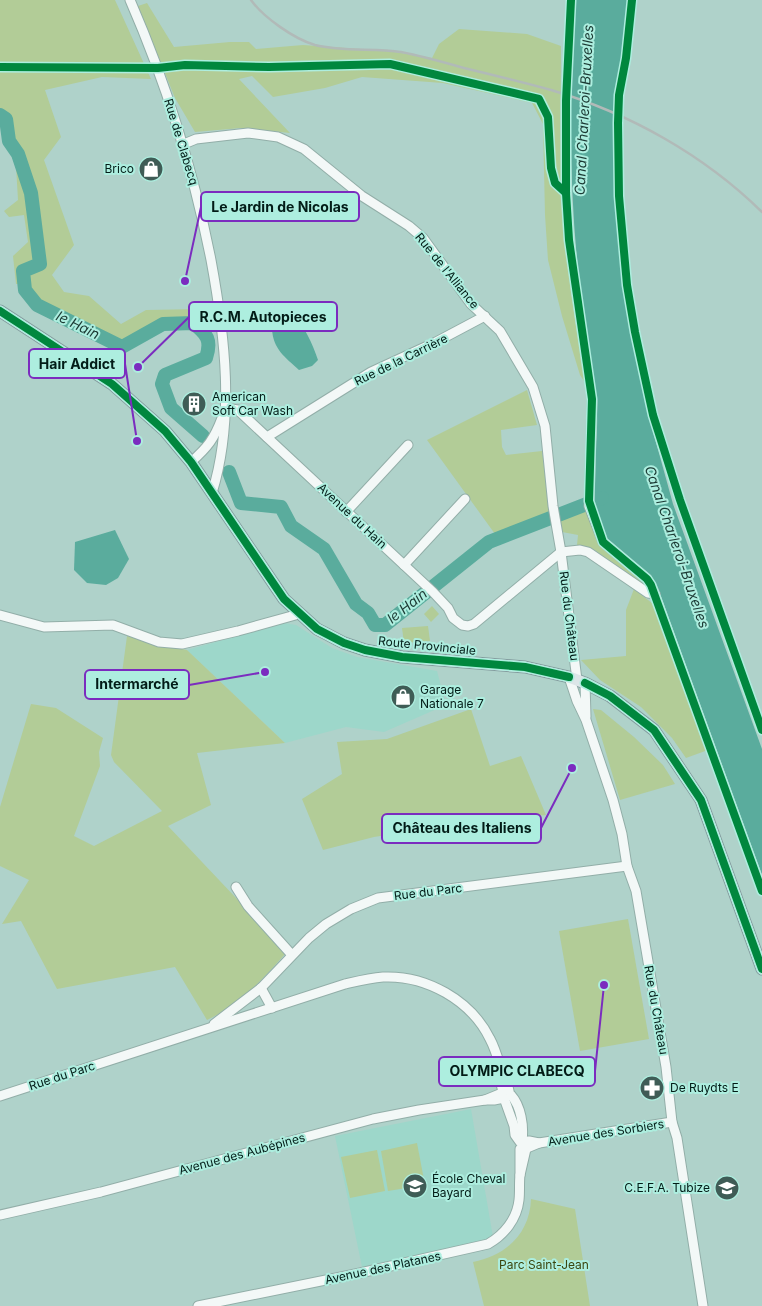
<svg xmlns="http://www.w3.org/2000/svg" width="762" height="1306" viewBox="0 0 762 1306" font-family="Inter,sans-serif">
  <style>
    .built { fill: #9dd7ca }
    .green { fill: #b2cc97 }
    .water { fill: #5aac9d }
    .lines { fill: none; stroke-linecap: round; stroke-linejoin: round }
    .river { stroke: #5aac9d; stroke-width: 14 }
    .minor-casing { stroke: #92aea8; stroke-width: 11 }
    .major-casing { stroke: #849d9f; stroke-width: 13 }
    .minor { stroke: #f3f8f7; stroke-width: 9 }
    .major { stroke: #dce6e8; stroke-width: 11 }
    .rail { stroke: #b1bab8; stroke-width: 2.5 }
    .cycleway-casing { stroke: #adeedf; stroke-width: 11 }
    .cycleway { stroke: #00873e; stroke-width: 8 }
    .labels { text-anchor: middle; stroke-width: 4; stroke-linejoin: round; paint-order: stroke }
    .street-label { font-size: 12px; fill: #021c17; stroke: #adeedf }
    .poi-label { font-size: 12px; fill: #021c17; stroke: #adeedf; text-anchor: start }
    .park-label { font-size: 12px; fill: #3b450e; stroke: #adeedf }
    .water-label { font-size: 14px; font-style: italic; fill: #1b3933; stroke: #adeedf }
    .leader { fill: none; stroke: #7b2cbf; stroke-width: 2 }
    .callout-dot { fill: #7b2cbf; stroke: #adeedf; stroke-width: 2 }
    .callout { fill: #adeedf; stroke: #7b2cbf; stroke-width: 2 }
    .callout-label { font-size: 14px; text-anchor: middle; font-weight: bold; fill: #021c17 }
  </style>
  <rect width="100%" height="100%" fill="#afd2ca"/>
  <g class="built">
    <path d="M284,623L296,625L332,648L357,657L437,671L446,705L384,732L346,727L285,743L187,650Z"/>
    <path d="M471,1109L493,1237L487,1240L362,1267L335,1136Z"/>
  </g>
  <g class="green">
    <path d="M0,0H115L151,79L102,77L45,90L61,137L44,160L74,245L52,275L64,292L89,296L121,324L146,310L200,309L216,324L213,331L194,320L164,321L128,344L98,336L43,303L28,284H16L13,256L28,242L24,215L9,217L4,211L18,200L16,166L22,151L14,145L11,123L0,109Z"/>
    <path d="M147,3L174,47L230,42H249L256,49L303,45L389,51L432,58L439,44L459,29L527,34L561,46C561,111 559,176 565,240C570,288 577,337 586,384L580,375L562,316L548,260L545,215L543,124L532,103L443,83L362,77L325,88L273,97L252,76L239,79L290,133L241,128L195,132L175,98L138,6Z"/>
    <path d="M527,390L537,425L501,430L502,447L506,455L542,451L550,512L495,534L427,440Z"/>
    <path d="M587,511C597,551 617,557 645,582L646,587L593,549L577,545L578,535L562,532L559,519Z"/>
    <path d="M634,589L657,607L708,750L686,758L672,738L641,707L600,680L581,660L626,656V610Z"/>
    <path d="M432,606L439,614L431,622L424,614Z"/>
    <path d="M428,626L430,641L404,643L402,628Z"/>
    <path d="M127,636L187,650L285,743L197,753L211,805L168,826L237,899L285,954C260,982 241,1004 207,1020L175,967L57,989L21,921L2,924L29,880L0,866V807L31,704L56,708L103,738L99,752L100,766L74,836L94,846L162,811L114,762L111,755Z"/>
    <path d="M471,709L490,766L521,756L546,815L425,829L374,837L323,850L302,799L342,774L337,742L387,739Z"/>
    <path d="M593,709L601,710L634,737L663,765L675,784L620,800Z"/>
    <path d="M628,919L649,1039L580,1051L559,931Z"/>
    <path d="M417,1143L425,1185L388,1191L381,1151Z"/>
    <path d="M377,1150L385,1191L350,1198L341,1157Z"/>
    <path d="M531,1199L575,1209L590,1306H484L473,1262C506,1256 530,1233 531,1199Z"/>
  </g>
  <g class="water">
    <path d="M574,0H629L628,23L615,95L614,123L616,197L624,285L631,331L649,417L673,504L762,749V875L658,588C655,583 652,577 648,573C632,558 611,549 601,529C583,494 599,452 597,414C595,377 586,342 582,305C571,218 568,129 574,41L572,37Z"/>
    <path d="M293,313C305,328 312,342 318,360L312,366L299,370C285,357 273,349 272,329Z"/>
    <path d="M115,530L129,559L118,578L106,585L87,583L74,570L75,542Z"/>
  </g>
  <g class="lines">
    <g class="river">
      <path d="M0,115L6,119L9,141L18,154L31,193L40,264L23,271L25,290L37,305L122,347L163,324L193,323C207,334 212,340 206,358L165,375L162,384L171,408L203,436"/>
      <path d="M229,472L241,503L281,507L291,526L324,549L356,604L368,613L375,625H385L489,542L602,498"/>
    </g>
    <defs>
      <g id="minor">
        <path d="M130,0C167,85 193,169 211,260C225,336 235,418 212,493"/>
        <path d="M184,144L196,139L248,133L278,137L304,149L362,196L409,226L423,238L471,304L500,331L533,387L545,426L553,506L561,552L577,680"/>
        <path d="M592,401L589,506L603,542L647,579L655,594"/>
        <path d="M225,408L238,410L241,413L433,592L448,608L453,618L462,625L468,626L474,624L561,552L580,550L588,552L648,593L655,594"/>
        <path d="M267,437L371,372L436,342L485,316"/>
        <path d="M191,462C208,447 214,439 222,418"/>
        <path d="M346,512L408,445"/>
        <path d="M404,565L465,499"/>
        <path d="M0,615L44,627L113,625L159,642L182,644L238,631L299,614"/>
        <path d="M569,677L577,701L586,720L613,800L622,834L627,866L636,891L666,1067L672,1122L677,1138L703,1306"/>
        <path d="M585,683L586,717"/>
        <path d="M236,887L248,906L292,955"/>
        <path d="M261,988L272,1008"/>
        <path d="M214,1024L261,988L309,938L326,924L351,909L378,898L627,866"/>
        <path d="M503,1092L501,1084L503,1075L507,1082L509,1091"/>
        <path d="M502,1093L485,1100H494L504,1098"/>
        <path d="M511,1095C521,1106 524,1126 522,1141"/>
        <path d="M0,1096L345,984C358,981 370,978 383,977C426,975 471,1000 490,1039C496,1050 499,1063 503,1075"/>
        <path d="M504,1098L514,1126L515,1135L520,1142"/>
        <path d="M524,1142L529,1141L539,1143L527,1148"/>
        <path d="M539,1143L672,1122"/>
        <path d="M520,1149V1175L526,1149"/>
        <path d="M0,1215L101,1192L373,1119L419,1110L485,1100"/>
        <path d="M198,1306L360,1273L488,1244C504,1235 517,1219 519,1200C520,1191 519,1183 520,1175"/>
      </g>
      <path id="major" d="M0,311L112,384L165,431L191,462L284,599L317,629L344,643L365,650L402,657L525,667L569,677L585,683L610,696L654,730L701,800L762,969"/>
    </defs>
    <use href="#minor" class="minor-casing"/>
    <use href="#major" class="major-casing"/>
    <use href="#minor" class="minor"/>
    <use href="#major" class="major"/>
    <path class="rail" d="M251,0C263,17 294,39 315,45C343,52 373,48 401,52C422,56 443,62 464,68C493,75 522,82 551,90C629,113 704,155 762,212"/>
    <defs>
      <g id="cycleway">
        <path d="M571,0L566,101V193L569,240L592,399L589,501L603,542L647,579L651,585L762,891"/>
        <path d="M632,0L626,58L619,95L618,123L619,196L627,285L635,332L653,415L680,500L762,730"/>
        <path d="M0,67L158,68L185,65L269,67L390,64L539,99L548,117L551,168L555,183L566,193"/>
        <path d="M0,311L112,384L165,431L191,462L284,599L317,629L344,643L365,650L402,657L525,667L569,677"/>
        <path d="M585,683L610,696L654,730L701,800L762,969"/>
      </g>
    </defs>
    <use href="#cycleway" class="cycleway-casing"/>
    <use href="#cycleway" class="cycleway"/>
  </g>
  <defs>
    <symbol id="shop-disc" viewBox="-11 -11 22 22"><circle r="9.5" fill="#3f5c56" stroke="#adeedf"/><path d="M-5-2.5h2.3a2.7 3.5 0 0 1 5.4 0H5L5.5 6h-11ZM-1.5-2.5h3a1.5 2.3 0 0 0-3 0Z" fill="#fff"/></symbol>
    <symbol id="building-disc" viewBox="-11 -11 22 22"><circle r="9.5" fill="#3f5c56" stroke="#adeedf"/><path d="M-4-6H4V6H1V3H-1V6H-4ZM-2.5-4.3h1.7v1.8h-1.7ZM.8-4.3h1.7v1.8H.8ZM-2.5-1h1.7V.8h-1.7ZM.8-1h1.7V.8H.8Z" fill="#fff"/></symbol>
    <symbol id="pharmacy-disc" viewBox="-11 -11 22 22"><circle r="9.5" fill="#3f5c56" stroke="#adeedf"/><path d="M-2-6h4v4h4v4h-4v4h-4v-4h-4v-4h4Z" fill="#fff"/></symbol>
    <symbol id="school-disc" viewBox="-11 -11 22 22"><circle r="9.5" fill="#3f5c56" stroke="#adeedf"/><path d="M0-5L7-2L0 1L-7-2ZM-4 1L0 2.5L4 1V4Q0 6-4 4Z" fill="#fff"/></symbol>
  </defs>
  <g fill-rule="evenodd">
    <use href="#shop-disc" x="137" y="155" width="28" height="28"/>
    <use href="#building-disc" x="180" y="390" width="28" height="28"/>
    <use href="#shop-disc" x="389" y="683" width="28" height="28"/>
    <use href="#pharmacy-disc" x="638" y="1074" width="28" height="28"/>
    <use href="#school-disc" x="401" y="1172" width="28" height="28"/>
    <use href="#school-disc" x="713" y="1174" width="28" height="28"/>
  </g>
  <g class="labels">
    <g class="street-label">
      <text transform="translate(181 142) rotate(73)" y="4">Rue de Clabecq</text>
      <text transform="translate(447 271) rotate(51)" y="4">Rue de l'Alliance</text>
      <text transform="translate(401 360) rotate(-26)" y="4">Rue de la Carrière</text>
      <text transform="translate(352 516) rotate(43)" y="4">Avenue du Hain</text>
      <text transform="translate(569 616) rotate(83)" y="4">Rue du Château</text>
      <text transform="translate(427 646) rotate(6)" y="4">Route Provinciale</text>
      <text transform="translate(428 892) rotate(-7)" y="4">Rue du Parc</text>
      <text transform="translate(656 1010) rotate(80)" y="4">Rue du Château</text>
      <text transform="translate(62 1076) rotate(-18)" y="4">Rue du Parc</text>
      <text transform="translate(606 1133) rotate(-9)" y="4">Avenue des Sorbiers</text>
      <text transform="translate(242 1154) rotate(-15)" y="4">Avenue des Aubépines</text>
      <text transform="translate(383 1268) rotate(-12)" y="4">Avenue des Platanes</text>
    </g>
    <g class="poi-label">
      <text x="134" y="173" text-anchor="end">Brico</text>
      <text x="212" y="401">American<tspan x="212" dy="14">Soft Car Wash</tspan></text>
      <text x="420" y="694">Garage<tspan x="420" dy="14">Nationale 7</tspan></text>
      <text x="670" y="1092">De Ruydts E</text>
      <text x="432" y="1183">École Cheval<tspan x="432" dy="14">Bayard</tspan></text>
      <text x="710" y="1192" text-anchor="end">C.E.F.A. Tubize</text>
    </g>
    <g class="park-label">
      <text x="544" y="1269">Parc Saint-Jean</text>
    </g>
    <g class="water-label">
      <text transform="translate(584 110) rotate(-87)" y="5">Canal Charleroi-Bruxelles</text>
      <text transform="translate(78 325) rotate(26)" y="5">le Hain</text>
      <text transform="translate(677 547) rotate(71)" y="5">Canal Charleroi-Bruxelles</text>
      <text transform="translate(407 606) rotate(-38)" y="5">le Hain</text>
    </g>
  </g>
  <path class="leader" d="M185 281L201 207M138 367L189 317M137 441L125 364M265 672L189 685M572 768L541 828M604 985L595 1071"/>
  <g class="callout-dot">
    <circle cx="185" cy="281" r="5"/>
    <circle cx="138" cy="367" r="5"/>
    <circle cx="137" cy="441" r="5"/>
    <circle cx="265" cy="672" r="5"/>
    <circle cx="572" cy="768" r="5"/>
    <circle cx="604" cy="985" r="5"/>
  </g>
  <g class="callout">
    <rect x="201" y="192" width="158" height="29" rx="5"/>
    <rect x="189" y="302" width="148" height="29" rx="5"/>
    <rect x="29" y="349" width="96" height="29" rx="5"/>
    <rect x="85" y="670" width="104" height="29" rx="5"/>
    <rect x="382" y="814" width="159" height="29" rx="5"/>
    <rect x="439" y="1057" width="156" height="29" rx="5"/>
  </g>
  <g class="callout-label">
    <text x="280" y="212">Le Jardin de Nicolas</text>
    <text x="263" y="322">R.C.M. Autopieces</text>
    <text x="77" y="369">Hair Addict</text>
    <text x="137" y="689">Intermarché</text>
    <text x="462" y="833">Château des Italiens</text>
    <text x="517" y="1076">OLYMPIC CLABECQ</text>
  </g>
</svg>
